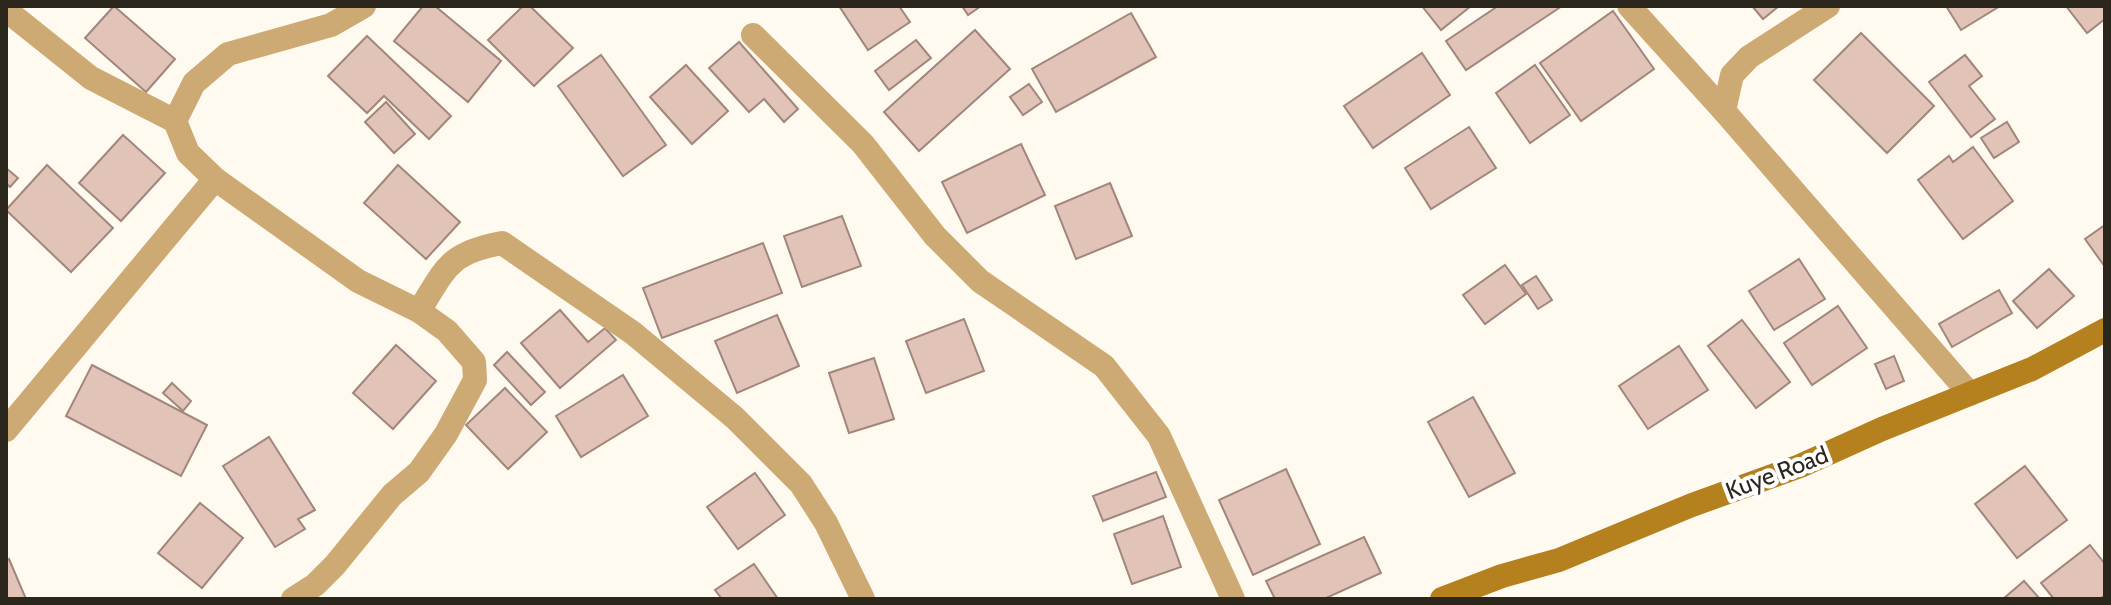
<svg xmlns="http://www.w3.org/2000/svg" width="2111" height="605" viewBox="0 0 2111 605" font-family="Cabin,sans-serif">
  <style>
    .building { fill: #e2c3b8; stroke: #a2867b; stroke-width: 2 }
    .lines { fill: none; stroke-linecap: round; stroke-linejoin: round }
    .street { stroke: #cda973; stroke-width: 24 }
    .secondary { stroke: #b5801e; stroke-width: 24 }
    .labels { text-anchor: middle; stroke-width: 8; stroke-linejoin: round; paint-order: stroke }
    .street-label { font-size: 24px; fill: #2b271d; stroke: #fff }
  </style>
  <rect width="100%" height="100%" fill="#fffaef"/>
  <g class="building">
    <path d="M114,6L175,59L146,92L85,38Z"/>
    <path d="M423,6H435L501,61L468,102L394,41Z"/>
    <path d="M523,6H530L573,48L534,86L488,40Z"/>
    <path d="M839,6H899L910,22L868,50Z"/>
    <path d="M962,6H981L968,15Z"/>
    <path d="M1422,6H1471L1441,30Z"/>
    <path d="M1498,6H1562L1466,70L1446,41Z"/>
    <path d="M1752,6H1779L1763,19Z"/>
    <path d="M1946,6H2000L1961,30Z"/>
    <path d="M2066,6H2105V19L2087,33Z"/>
    <path d="M1613,11L1654,69L1581,121L1540,63Z"/>
    <path d="M1131,13L1156,57L1056,112L1032,69Z"/>
    <path d="M975,30L1010,69L919,151L884,112Z"/>
    <path d="M1861,33L1934,106L1887,153L1814,80Z"/>
    <path d="M367,36L451,116L429,139L384,96L367,113L328,76Z"/>
    <path d="M916,40L931,58L889,90L875,71Z"/>
    <path d="M739,42L798,109L784,122L764,99L749,112L709,68Z"/>
    <path d="M1422,53L1450,95L1373,148L1344,106Z"/>
    <path d="M601,55L666,145L623,176L558,86Z"/>
    <path d="M1965,55L1982,76L1969,86L1995,119L1971,137L1929,82Z"/>
    <path d="M686,65L728,111L692,144L650,97Z"/>
    <path d="M1535,65L1570,115L1530,143L1496,93Z"/>
    <path d="M1029,84L1042,102L1023,115L1010,97Z"/>
    <path d="M386,102L415,134L394,153L365,122Z"/>
    <path d="M2007,122L2019,142L1994,158L1981,138Z"/>
    <path d="M1469,127L1496,168L1431,209L1405,168Z"/>
    <path d="M123,135L165,173L121,221L79,183Z"/>
    <path d="M1021,144L1045,195L967,233L942,182Z"/>
    <path d="M1973,147L2013,201L1963,239L1918,180L1949,156L1953,162Z"/>
    <path d="M47,165L113,228L71,272L6,210Z"/>
    <path d="M398,165L460,222L426,259L364,203Z"/>
    <path d="M6,168L18,178L10,187L6,183Z"/>
    <path d="M1110,183L1132,236L1076,259L1055,206Z"/>
    <path d="M842,216L861,266L802,287L784,236Z"/>
    <path d="M2105,225V267L2085,239Z"/>
    <path d="M763,243L782,293L662,338L643,288Z"/>
    <path d="M1799,259L1825,299L1774,330L1749,291Z"/>
    <path d="M1505,265L1526,294L1485,324L1463,295Z"/>
    <path d="M2049,269L2074,296L2037,328L2013,301Z"/>
    <path d="M1536,276L1552,300L1538,309L1522,285Z"/>
    <path d="M1999,290L2012,313L1952,347L1939,324Z"/>
    <path d="M1838,306L1867,348L1812,385L1784,343Z"/>
    <path d="M560,310L588,342L605,328L616,340L560,388L521,343Z"/>
    <path d="M777,315L799,366L737,393L715,341Z"/>
    <path d="M964,319L984,371L926,393L906,341Z"/>
    <path d="M1742,320L1790,382L1756,408L1708,346Z"/>
    <path d="M396,345L436,381L393,429L353,393Z"/>
    <path d="M1679,346L1708,390L1648,429L1619,386Z"/>
    <path d="M507,352L545,392L531,405L494,365Z"/>
    <path d="M1894,356L1904,381L1886,389L1875,364Z"/>
    <path d="M874,358L894,419L849,433L829,373Z"/>
    <path d="M92,365L207,425L181,476L66,416Z"/>
    <path d="M623,375L648,416L581,457L556,416Z"/>
    <path d="M172,383L191,401L183,411L163,393Z"/>
    <path d="M505,388L547,432L508,469L466,425Z"/>
    <path d="M1473,397L1515,473L1469,497L1428,422Z"/>
    <path d="M269,437L315,510L298,519L305,529L275,547L223,466Z"/>
    <path d="M2025,466L2067,520L2017,558L1975,504Z"/>
    <path d="M1286,469L1320,544L1253,575L1219,500Z"/>
    <path d="M1156,472L1166,497L1103,521L1093,496Z"/>
    <path d="M755,473L785,515L738,549L707,507Z"/>
    <path d="M200,503L243,538L202,588L158,553Z"/>
    <path d="M1163,516L1181,567L1132,584L1114,534Z"/>
    <path d="M1364,537L1381,573L1324,599H1275L1266,581Z"/>
    <path d="M2090,545L2105,564V595L2100,599H2054L2041,583Z"/>
    <path d="M9,559L26,599H6V561Z"/>
    <path d="M754,564L778,599H722L715,590Z"/>
    <path d="M2024,581L2040,599H2003Z"/>
  </g>
  <g class="lines">
    <g class="street">
      <path d="M1629,6L1724,111"/>
      <path d="M1828,6L1749,57L1732,75L1724,111L1970,394"/>
      <path d="M6,10L91,78L175,121L188,153L215,179L358,281L419,311L447,331L474,362L475,380L446,434L419,472L392,495L335,565L315,585L293,599"/>
      <path d="M753,35L863,144L935,236L980,281L1104,366L1159,436L1233,599"/>
      <path d="M175,121L194,83L228,54L331,25L364,6"/>
      <path d="M419,311C446,268 448,253 502,243L633,333L735,418L801,484L826,523L863,599"/>
      <path d="M6,430L215,179"/>
    </g>
    <path class="secondary" d="M1442,599L1502,576L1559,560L1692,505L1800,466L1882,429L2032,369L2105,330"/>
  </g>
  <g class="labels">
    <g class="street-label">
      <text transform="translate(1777 473) rotate(-21)" y="8">Kuye Road</text>
    </g>
  </g>
  <rect width="2111" height="605" fill="none" stroke="#2b271d" stroke-width="16"/>
</svg>
